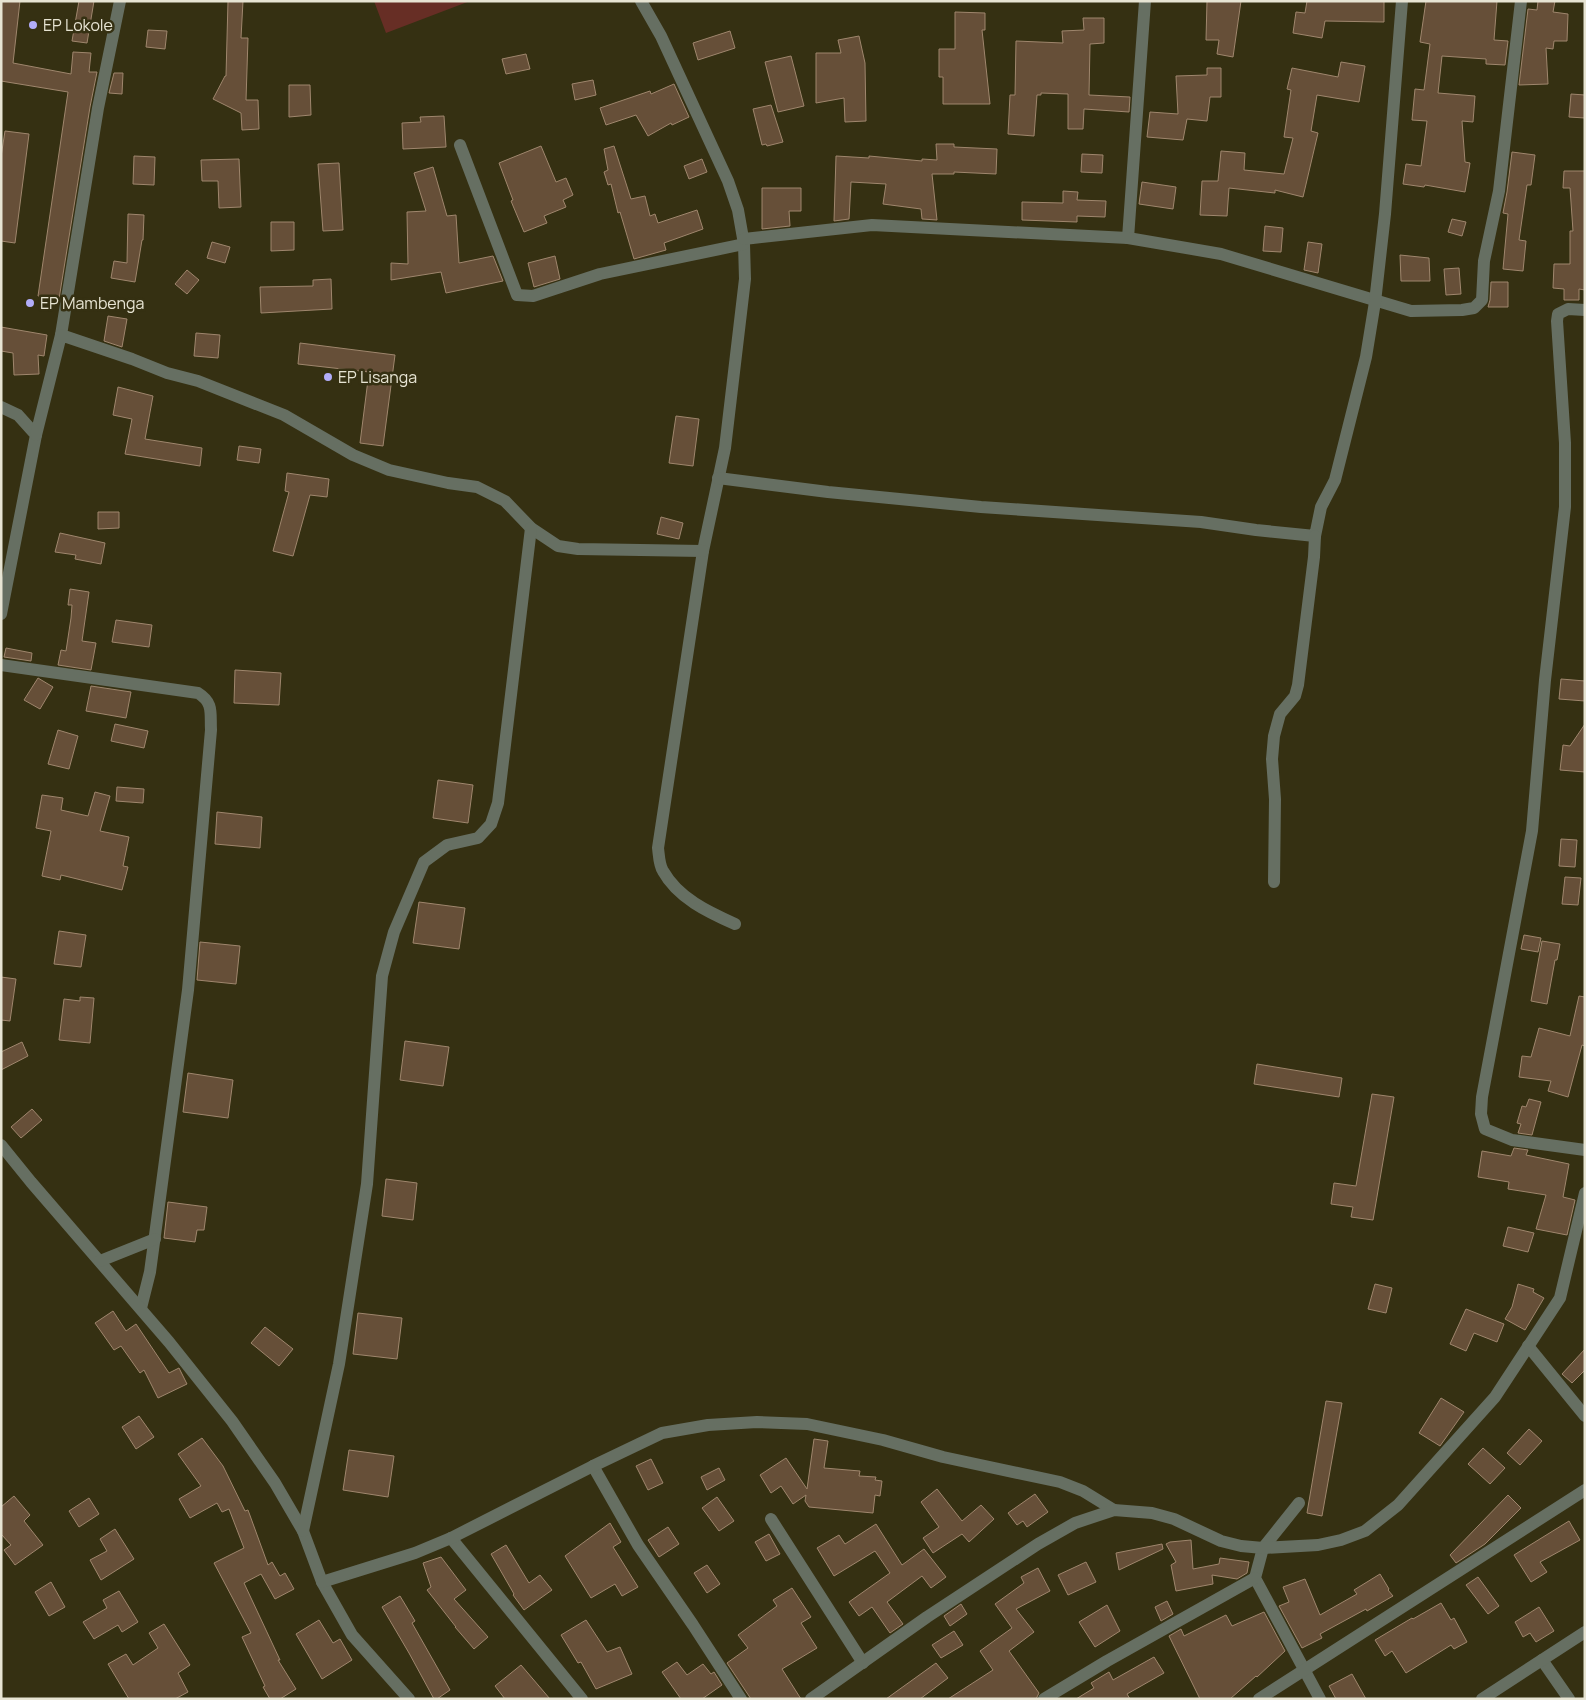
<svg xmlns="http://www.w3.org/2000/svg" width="1586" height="1700" viewBox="0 0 1586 1700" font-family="Manrope,sans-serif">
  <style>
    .green { fill: #672e25 }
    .building { fill: #664f38; stroke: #9f866d }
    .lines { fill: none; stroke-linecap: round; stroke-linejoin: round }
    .minor { stroke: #666f62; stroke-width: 12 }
    .poi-dot { fill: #b2adf9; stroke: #353012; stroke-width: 2 }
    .labels { text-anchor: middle; stroke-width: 5; stroke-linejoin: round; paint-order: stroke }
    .poi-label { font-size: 16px; fill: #e7e4d3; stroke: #353012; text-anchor: start }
  </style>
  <rect width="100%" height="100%" fill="#353012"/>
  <path class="green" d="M374,1H470L386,33Z"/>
  <g class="building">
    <path d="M1,1H20L13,63L71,74L73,52L91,53L89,72H97L90,107L59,299L38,296L68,92L1,81Z"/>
    <path d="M79,1H94L87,43L72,41Z"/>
    <path d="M228,1H243L241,38H248L246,100H258L259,129L242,130L241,113L213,99L225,76H226Z"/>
    <path d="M1207,1H1241L1233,57L1217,54L1219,40H1206Z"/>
    <path d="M1307,1H1384V22L1325,21L1322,38L1293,33L1296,12L1305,13Z"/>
    <path d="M1426,1H1497L1494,40L1508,41L1505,65L1486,64V59L1442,56L1438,93L1475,96L1473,122L1462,121L1465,162L1470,163L1465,192L1425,185L1424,187L1403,184L1406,164L1421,166L1427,121L1412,120L1415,89L1424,90L1430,44L1420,42Z"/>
    <path d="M1538,1H1555L1553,12L1568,14L1567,41H1554L1553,49L1546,48L1548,84L1519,85L1528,9L1537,10Z"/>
    <path d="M955,12L985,13V30H982L990,104H943V77H939V49H955Z"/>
    <path d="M1083,18H1104V43L1090,44L1089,95L1130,97L1129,112L1084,109L1083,129H1068V94L1041,93V95H1037L1034,136L1008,134L1010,95H1015L1016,41L1063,43L1062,31L1084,30Z"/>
    <path d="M148,30L167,31L165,49L146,47Z"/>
    <path d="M730,31L735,48L698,60L693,43Z"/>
    <path d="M859,36L865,63L866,121L845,122L844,98L816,103V53H841L838,40Z"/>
    <path d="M526,54L530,69L506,74L502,59Z"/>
    <path d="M791,56L804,106L778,112L765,62Z"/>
    <path d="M1341,62L1365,66L1359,102L1317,95L1311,131L1318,133L1303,197L1275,190V193L1229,188L1227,216L1200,215L1202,181H1218L1221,151L1245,153L1244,170L1284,174L1293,138L1284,137L1291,90L1287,89L1292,68L1338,77Z"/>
    <path d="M1207,68H1221V97H1210L1207,121L1187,119L1183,140L1147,137L1150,112L1178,114L1176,76L1207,75Z"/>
    <path d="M114,73H123L122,94L109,93Z"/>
    <path d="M593,80L596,95L575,100L572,84Z"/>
    <path d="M674,84L689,117L672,125L671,123L648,136L636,115L606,125L600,108L650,91L651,94Z"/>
    <path d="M289,85H310L311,115L289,117Z"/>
    <path d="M1571,94L1585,95V118L1569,117Z"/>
    <path d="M771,105L783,142L767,146L766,144L762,145L753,109Z"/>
    <path d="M444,116L446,147L403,149L402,123L421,122L420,117Z"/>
    <path d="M5,131L29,134L15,243L1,241V157Z"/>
    <path d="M936,144H954V147L997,149L996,174L954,172V174H932L937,220L922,219L921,209L883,204L886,184L851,182L849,219L834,221L836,156L869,158V156L922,161V159L937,160Z"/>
    <path d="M541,146L556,182L566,178L573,195L563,200L566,207L544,216L547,223L524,232L511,201L513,200L499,163Z"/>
    <path d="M614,146L631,199L645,196L650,216L655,214L658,223L697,210L703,229L664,243L666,250L634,259L620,212L618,213L611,184L608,185L604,172L608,170L604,149Z"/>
    <path d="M1512,152L1535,155L1531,185H1527L1519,240L1526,241L1523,271L1503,269L1508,214L1503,213L1507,192Z"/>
    <path d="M1082,154L1103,155L1102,173L1081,172Z"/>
    <path d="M134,156L155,157L154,185L133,184Z"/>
    <path d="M239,159L241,207L219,208L218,181H202L201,160Z"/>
    <path d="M702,159L707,172L689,179L684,166Z"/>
    <path d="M339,163L343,230L323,231L318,164Z"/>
    <path d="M433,167L447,216L456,215L459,263L493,256L503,281L446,293L441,272L391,280V263L408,264L407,212L426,211L414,173Z"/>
    <path d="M1564,171H1585V290L1579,289V300H1564V289L1553,288L1554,264H1570V231H1573L1570,188H1563Z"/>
    <path d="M1142,182L1176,187L1173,209L1139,204Z"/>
    <path d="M762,188H801V211H789L790,226L762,229Z"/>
    <path d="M1063,191L1078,192L1077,200L1106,201L1105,217L1077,216V222L1022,220V202L1063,203Z"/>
    <path d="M128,214L144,215L143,240H142L135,282L111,278L114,261L127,263Z"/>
    <path d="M1452,219L1466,222L1462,236L1448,232Z"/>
    <path d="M271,222H294V250L271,251Z"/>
    <path d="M1265,226L1283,228L1281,252L1263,251Z"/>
    <path d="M212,242L230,247L225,263L207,258Z"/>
    <path d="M1308,242L1322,244L1318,273L1304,270Z"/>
    <path d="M1400,255L1429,258L1430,281H1401Z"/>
    <path d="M555,256L560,279L534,287L528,263Z"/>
    <path d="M1459,268L1461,294L1446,295L1444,269Z"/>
    <path d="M187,270L199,280L187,294L175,284Z"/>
    <path d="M331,279L332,309L261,313L260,287L313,286V280Z"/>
    <path d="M1491,282H1508V307H1488L1490,300Z"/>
    <path d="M108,316L127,319L122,347L104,341Z"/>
    <path d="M1,327L47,335L44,356L38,355L39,374L14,375L13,353L1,351Z"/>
    <path d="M196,333L220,335L218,358L194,356Z"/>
    <path d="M300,343L395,355L383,446L360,443L369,372L298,364Z"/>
    <path d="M118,387L153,396L145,439L202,448L200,466L125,454L132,419L113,415Z"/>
    <path d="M676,416L699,419L693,466L669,463Z"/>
    <path d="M239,446L261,449L259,463L237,460Z"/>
    <path d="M287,473L329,479L327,497L310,495L293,556L273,551L289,492L285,491Z"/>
    <path d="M98,512H119V528L98,529Z"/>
    <path d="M661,517L683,523L679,539L657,534Z"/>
    <path d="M60,533L105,543L101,564L75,559L76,555L55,552Z"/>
    <path d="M70,589L89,592L82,641L96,643L91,670L58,665L61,650L66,651L71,618L72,605H68Z"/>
    <path d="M116,620L152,625L149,647L112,642Z"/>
    <path d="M6,648L32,653L31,661L4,657Z"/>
    <path d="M235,670L281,673L279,705L234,703Z"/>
    <path d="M38,678L53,687L40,709L24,700Z"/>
    <path d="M1561,679L1585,681V701L1559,699Z"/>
    <path d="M91,686L131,692L126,718L86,711Z"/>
    <path d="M115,724L148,731L144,748L111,741Z"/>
    <path d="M1585,724V772L1560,770L1563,745L1570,746Z"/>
    <path d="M58,730L78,736L69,769L48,764Z"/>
    <path d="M438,780L473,785L468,823L433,818Z"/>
    <path d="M117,787L144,789L143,803L116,801Z"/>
    <path d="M95,792L110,796L100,831L129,837L123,866L128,867L122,890L61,875L60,880L42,876L51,831L36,828L42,795L63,798L61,810L88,816Z"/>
    <path d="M217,812L262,817L260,848L215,844Z"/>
    <path d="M1561,839L1577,840L1575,867L1559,866Z"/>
    <path d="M1565,877L1581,878L1578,905L1562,904Z"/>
    <path d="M419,902L465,908L459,949L413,943Z"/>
    <path d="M59,931L86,935L81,967L54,964Z"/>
    <path d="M1524,935L1541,938L1538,952L1521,949Z"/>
    <path d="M1542,941L1560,944L1557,960H1555L1547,1004L1531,1001Z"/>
    <path d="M200,942L240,946L236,984L197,980Z"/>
    <path d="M1,977L16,979L10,1021L1,1020Z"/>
    <path d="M1579,996L1585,997V1046L1582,1045L1568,1097L1548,1091L1551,1081L1519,1077L1522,1056L1531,1057L1539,1028L1570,1036Z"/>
    <path d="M80,997L94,998L90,1043L59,1040L64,999L80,1001Z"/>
    <path d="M405,1041L449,1047L443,1086L400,1080Z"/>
    <path d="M22,1042L28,1056L1,1070V1052Z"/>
    <path d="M1257,1064L1342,1078L1339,1097L1254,1084Z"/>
    <path d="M188,1073L233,1080L228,1118L183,1112Z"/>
    <path d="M1372,1094L1394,1097L1373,1220L1351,1217L1353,1207L1331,1204L1334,1183L1356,1186Z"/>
    <path d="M1529,1099L1541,1102L1532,1135L1518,1133L1521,1124L1517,1123L1522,1106L1526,1107Z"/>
    <path d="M32,1109L42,1120L21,1138L11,1127Z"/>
    <path d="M1514,1148L1528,1150L1526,1155L1569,1164L1563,1197L1575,1200L1567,1235L1536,1229L1546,1195L1508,1189L1509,1182L1478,1177L1482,1151L1511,1156Z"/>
    <path d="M386,1179L417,1183L413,1220L382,1216Z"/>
    <path d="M168,1202L207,1207L204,1230H197L195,1242L164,1238Z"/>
    <path d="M1508,1227L1534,1233L1528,1252L1503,1246Z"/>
    <path d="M1375,1284L1392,1288L1386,1313L1368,1309Z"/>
    <path d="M1518,1284L1534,1289L1533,1292L1544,1298L1525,1330L1505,1319L1512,1307Z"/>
    <path d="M1466,1309L1504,1324L1497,1342L1474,1333L1466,1351L1450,1344Z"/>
    <path d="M113,1311L126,1331L136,1324L169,1373L179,1368L187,1384L158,1398L144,1370L140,1373L121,1346L114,1350L95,1323Z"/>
    <path d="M358,1313L402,1318L397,1359L353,1354Z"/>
    <path d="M265,1327L293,1349L279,1366L251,1343Z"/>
    <path d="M1585,1349V1370L1572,1383L1562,1374Z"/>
    <path d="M1441,1398L1464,1412L1440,1446L1419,1433Z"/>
    <path d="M1326,1401L1342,1403L1322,1516L1307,1513Z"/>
    <path d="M139,1416L154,1437L136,1449L122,1427Z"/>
    <path d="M1529,1429L1542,1441L1520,1465L1507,1453Z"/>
    <path d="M202,1438L223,1466L245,1511L248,1510L268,1565L272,1562L280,1576L285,1573L294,1589L275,1599L261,1574L244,1583L280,1660H278L296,1689L280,1699H270L263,1687L265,1686L242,1637L251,1633L214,1563L244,1548L229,1509L222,1512L217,1503L190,1518L179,1499L201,1486L178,1454Z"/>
    <path d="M814,1439L828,1441L824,1468L860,1471L859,1476L876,1477L875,1480L882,1481L880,1496L875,1495L873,1513L809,1507L805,1501L806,1495L793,1504L781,1486L771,1493L760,1475L786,1458L807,1489Z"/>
    <path d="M1483,1448L1505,1468L1490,1484L1468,1464Z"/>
    <path d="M349,1450L394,1456L388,1497L343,1490Z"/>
    <path d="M651,1459L663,1483L648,1490L636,1466Z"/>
    <path d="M719,1468L725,1480L707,1490L701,1477Z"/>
    <path d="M937,1489L962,1521L981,1505L994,1519L969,1542L962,1534L933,1553L923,1538L939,1527L921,1502Z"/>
    <path d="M1035,1494L1048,1512L1027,1527L1023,1521L1017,1525L1008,1513Z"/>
    <path d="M1508,1495L1521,1508L1485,1544L1456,1563L1450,1555Z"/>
    <path d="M14,1496L30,1515L24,1521L43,1545L15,1565L4,1550L11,1545L1,1534V1507Z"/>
    <path d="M717,1497L734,1521L719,1531L702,1508Z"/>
    <path d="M89,1498L99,1514L79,1527L69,1511Z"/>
    <path d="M1569,1521L1580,1540L1540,1562L1547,1572L1531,1582L1514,1555Z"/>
    <path d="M610,1523L621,1542L613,1547L638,1587L622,1596L615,1584L591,1598L565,1556Z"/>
    <path d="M876,1524L902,1565L924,1549L946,1577L931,1588L922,1576L887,1602L903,1624L890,1633L872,1607L859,1616L849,1602L890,1573L875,1551L834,1576L817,1548L839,1535L845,1544Z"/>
    <path d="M668,1527L679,1544L659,1557L648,1540Z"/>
    <path d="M115,1529L134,1559L101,1580L90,1560L107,1551L100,1539Z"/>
    <path d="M769,1534L780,1554L766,1561L755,1542Z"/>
    <path d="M1191,1540L1193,1569L1219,1564L1220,1558L1249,1562L1247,1573L1237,1579L1212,1575L1213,1584L1176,1591L1171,1565L1176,1562L1166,1544L1170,1542Z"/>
    <path d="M1162,1544L1163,1549L1119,1570L1116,1553Z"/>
    <path d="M506,1545L529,1583L540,1575L552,1590L524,1610L513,1595L514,1594L491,1554Z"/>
    <path d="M441,1557L466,1590L454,1599L488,1637L474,1649L455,1627H456L427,1590L431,1587L423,1563Z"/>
    <path d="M1086,1562L1096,1582L1068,1595L1058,1575Z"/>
    <path d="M707,1565L720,1584L707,1593L694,1573Z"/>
    <path d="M1038,1568L1050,1591L1016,1609L1034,1632L1009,1651L1039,1693L1036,1699H948L993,1670L980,1651L1012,1628L995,1604L1024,1583L1021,1577Z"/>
    <path d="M1380,1574L1389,1589L1388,1590L1393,1596L1367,1611L1366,1609L1320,1634L1322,1638L1302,1648L1279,1606L1289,1602L1283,1587L1305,1579L1320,1615L1357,1594L1354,1590Z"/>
    <path d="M1478,1577L1499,1606L1488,1614L1466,1585Z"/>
    <path d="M51,1582L65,1607L49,1616L35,1592Z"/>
    <path d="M792,1588L811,1617L801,1623L817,1648L782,1669L801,1699H751L727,1663L748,1648L738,1635L777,1606L773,1600Z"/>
    <path d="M119,1591L138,1622L122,1632L118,1625L94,1639L83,1622L107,1608L103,1600Z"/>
    <path d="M400,1596L415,1621L412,1623L450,1690L437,1699H434L409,1653L382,1607Z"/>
    <path d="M1167,1601L1173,1614L1161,1621L1155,1607Z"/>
    <path d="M1441,1603L1451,1620L1454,1618L1467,1642L1454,1649L1451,1645L1406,1673L1392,1651L1385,1656L1375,1640L1412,1618L1413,1619Z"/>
    <path d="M961,1604L967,1614L950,1626L944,1616Z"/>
    <path d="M1107,1605L1120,1631L1095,1647L1079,1622Z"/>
    <path d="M1539,1607L1554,1631L1536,1642L1530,1633L1523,1637L1515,1622Z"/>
    <path d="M1264,1612L1285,1651L1257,1677L1256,1676L1230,1699H1200L1169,1636L1181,1629L1184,1636L1226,1615L1232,1626Z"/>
    <path d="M319,1620L333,1643L340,1639L352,1660L322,1679L296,1634Z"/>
    <path d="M586,1620L607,1652L620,1647L632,1674L596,1689L581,1662L578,1663L561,1635Z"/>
    <path d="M164,1624L190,1665L178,1673L188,1692L175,1699H129L108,1664L126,1654L133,1665L158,1648L149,1633Z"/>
    <path d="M954,1631L963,1645L941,1658L932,1645Z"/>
    <path d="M1154,1657L1164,1673L1127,1694L1130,1699H1076L1094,1688L1091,1683L1109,1672L1113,1680Z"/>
    <path d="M677,1662L687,1675L703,1664L711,1674L714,1672L722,1685L702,1699H681L662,1672Z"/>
    <path d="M936,1663L948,1678L920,1699H886Z"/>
    <path d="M521,1665L550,1699H505L495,1686Z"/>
    <path d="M1352,1674L1366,1699H1336L1329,1686Z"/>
  </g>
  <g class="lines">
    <g class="minor">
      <path d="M641,1L661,36L728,181L738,210L744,244L745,279L725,448L703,551L658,848C659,855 659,865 663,871C678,898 708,912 735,924"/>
      <path d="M460,145L517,295L533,296L600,274L744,244"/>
      <path d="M1128,238L1145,1"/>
      <path d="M744,239L872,225L1128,238L1221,254L1411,311L1462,310L1474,308L1482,300L1484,261L1499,191L1521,1"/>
      <path d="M1585,310L1568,309L1558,314L1557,321L1565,443V507L1545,680L1532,831L1482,1097L1481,1114L1485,1129L1512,1140L1585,1150"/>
      <path d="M61,335L98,108L120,1"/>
      <path d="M1,407L18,415L36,435L1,614"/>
      <path d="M36,435L61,335L132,359L167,373L198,381L284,415L353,455L389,470L448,483L477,487L505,501L531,528L558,546L578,549L703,551"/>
      <path d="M718,478L828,492L981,507L1201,522L1256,530L1315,536L1321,507L1335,480L1366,357L1375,302L1385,214L1402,1"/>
      <path d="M1,665L198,693C214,703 210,713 211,730L188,990L150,1272L141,1308"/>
      <path d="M1274,882L1275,799L1272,759L1274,736L1280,714L1295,696L1298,685L1314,557L1315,536"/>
      <path d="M1,1145L31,1182L169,1342L232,1421L275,1483L303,1531L322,1582L352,1635L409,1699"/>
      <path d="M100,1261L155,1239"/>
      <path d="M1528,1346L1585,1416"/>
      <path d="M593,1466L638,1545L693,1625L741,1699"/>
      <path d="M1299,1503L1263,1548L1255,1578L1320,1699"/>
      <path d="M771,1519L863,1663"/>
      <path d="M303,1531L339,1364L367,1184L382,976L394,932L424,862L447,845L478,838L491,824L498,803L531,528"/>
      <path d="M451,1538L582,1699"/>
      <path d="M322,1582L415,1553L451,1538L593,1466L662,1433L708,1425L757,1422L807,1424L883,1440L943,1457L1060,1482L1083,1491L1114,1510"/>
      <path d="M1542,1660L1569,1699"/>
      <path d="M811,1699L927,1617L1038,1544L1075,1523L1114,1510L1152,1513L1174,1519L1221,1541L1241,1546L1263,1548L1318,1545L1341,1540L1365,1531L1398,1505L1495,1397L1560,1298L1585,1193"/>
      <path d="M1044,1699L1107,1661L1255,1578"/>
      <path d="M1259,1699L1585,1490"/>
      <path d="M1482,1699L1585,1632"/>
    </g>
  </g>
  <g class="poi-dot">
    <circle cx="33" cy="25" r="5"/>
    <circle cx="30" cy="303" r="5"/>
    <circle cx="328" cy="377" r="5"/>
  </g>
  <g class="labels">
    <g class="poi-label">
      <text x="43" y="31">EP Lokole</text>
      <text x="40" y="309">EP Mambenga</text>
      <text x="338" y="383">EP Lisanga</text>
    </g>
  </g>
  <rect width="1586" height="1700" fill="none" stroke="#e7e4d3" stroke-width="5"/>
</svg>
